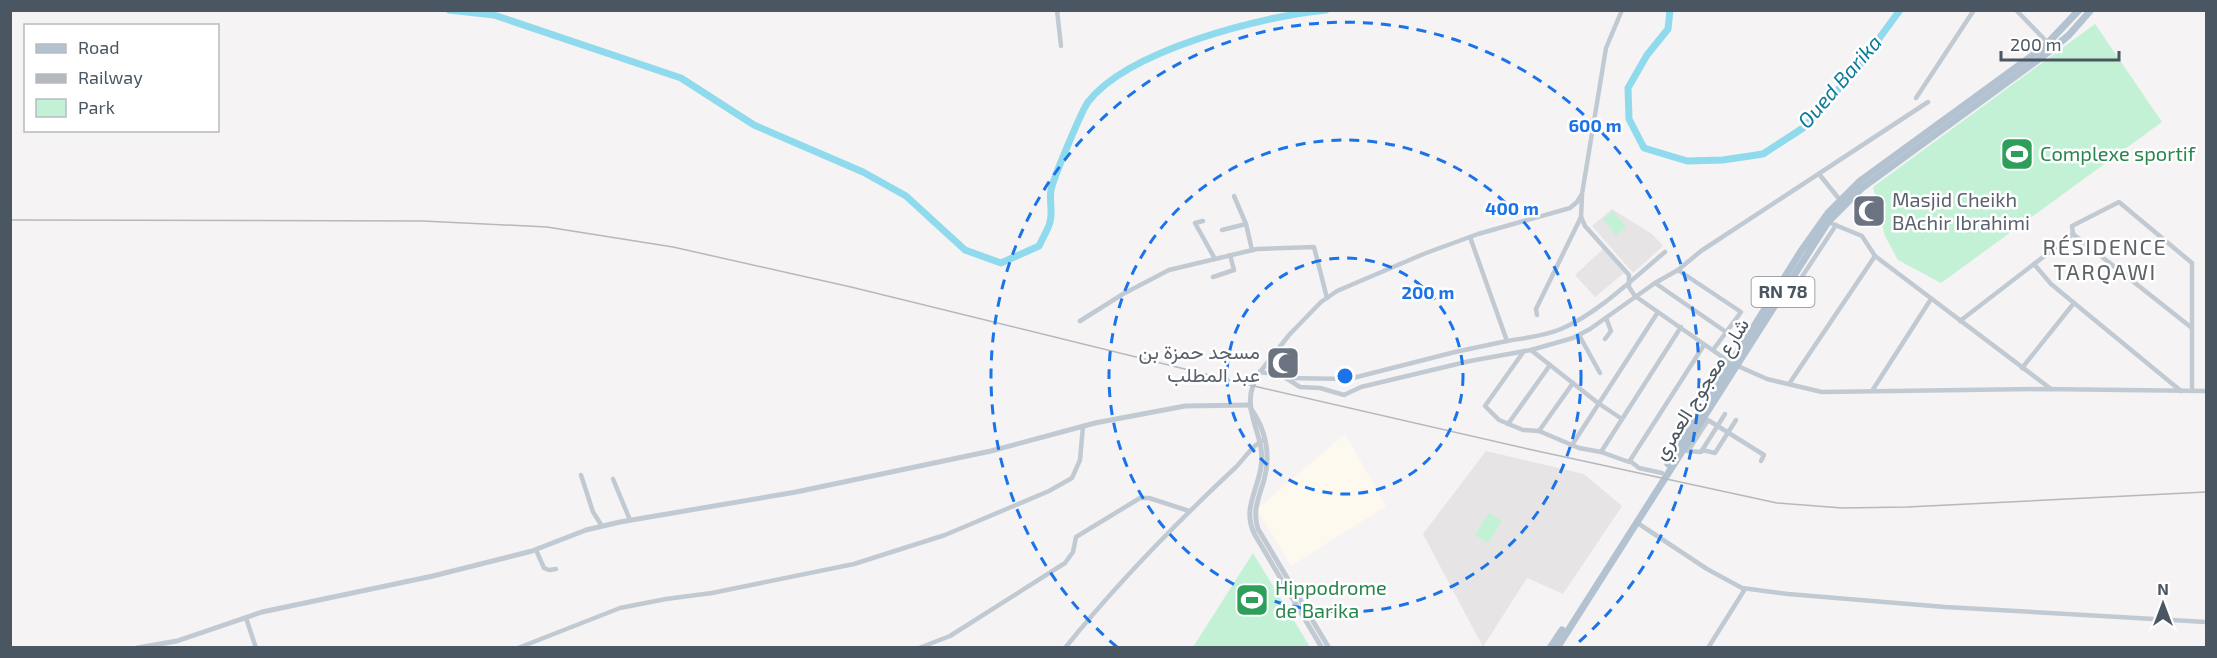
<svg xmlns="http://www.w3.org/2000/svg" width="2217" height="658" viewBox="0 0 2217 658" font-family="'Exo 2',Vazirmatn,sans-serif">
  <style>
    .commercial { fill: #fdf9ef }
    .education { fill: #e6e4e5 }
    .green { fill: #c3f1d5 }
    .lines { fill: none; stroke-linecap: round; stroke-linejoin: round }
    .river { stroke: #90daee; stroke-width: 7 }
    .minor { stroke: #c1cad2; stroke-width: 4.5 }
    .tertiary { stroke: #c1cad2; stroke-width: 5 }
    .primary { stroke: #b3c2d1; stroke-width: 7 }
    .rail { stroke: #b5b8bd; stroke-width: 1.5 }
    .ring { fill: none; stroke: #1a73e8; stroke-width: 3; stroke-dasharray: 10 8 }
    .labels { text-anchor: middle; stroke-width: 5; stroke-linejoin: round; paint-order: stroke }
    .shield { fill: #fff; stroke: #808990; stroke-width: 1.5 }
    .shield-label { font-size: 18px; font-weight: bold; fill: #4a5661 }
    .leisure-label { font-size: 20px; fill: #27864d; stroke: #fff; text-anchor: start }
    .worship-label { font-size: 20px; fill: #5b616d; stroke: #fff; text-anchor: start }
    .street-label { font-size: 20px; fill: #4a5661; stroke: #fff }
    .water-label { font-size: 21px; font-style: italic; fill: #0c7c9b; stroke: #fff }
    .quarter-label { font-size: 22px; letter-spacing: 1.5px; fill: #5f6368; stroke: #fff }
    .centre { fill: #1a73e8; stroke: #fff; stroke-width: 3 }
    .ring-label { font-size: 18px; text-anchor: middle; font-weight: bold; fill: #1a73e8; stroke: #fff; stroke-width: 5; stroke-linejoin: round; paint-order: stroke }
  </style>
  <rect width="100%" height="100%" fill="#f5f3f3"/>
  <path class="commercial" d="M1345,434L1386,506L1291,566L1257,509Z"/>
  <g class="education">
    <path d="M1612,209L1652,234L1663,246L1633,273L1592,226Z"/>
    <path d="M1603,249L1624,273L1595,297L1575,275Z"/>
    <path d="M1486,451L1584,474L1622,506L1563,594L1527,578L1483,647L1423,534Z"/>
  </g>
  <g class="green">
    <path d="M2095,24L2162,122L1941,283L1898,260L1885,236L1873,187Z"/>
    <path d="M1613,211L1626,227L1616,235L1603,219Z"/>
    <path d="M1489,513L1502,521L1488,543L1475,535Z"/>
    <path d="M1253,553L1310,647H1193Z"/>
  </g>
  <g class="lines">
    <g class="river">
      <path d="M449,10L494,15L681,78L754,125L863,172L906,196L965,250L1001,263L1039,246C1042,239 1048,230 1050,222C1053,212 1049,200 1051,190C1053,179 1082,110 1088,102C1128,50 1263,16 1326,10"/>
      <path d="M1670,10L1668,29L1647,55L1628,88L1629,119L1644,148L1687,161L1723,160L1763,154L1803,128L1856,70L1900,10"/>
    </g>
    <g class="minor">
      <path d="M1057,10L1061,46"/>
      <path d="M1622,10L1606,48L1582,194L1577,202L1570,208L1478,234L1426,253L1337,291L1321,302L1289,335L1260,372L1281,375L1300,387L1320,388L1344,395L1361,387L1470,361L1531,350L1573,338L1590,329L1655,283L1678,270L1741,312L1713,350"/>
      <path d="M2016,10L2048,43"/>
      <path d="M1916,98L1974,10"/>
      <path d="M1819,174L1840,200"/>
      <path d="M1234,196L1246,224L1252,250"/>
      <path d="M1582,196L1581,217L1585,226L1629,275V287L1635,296L1731,363L1767,379L1822,392L2043,389L2206,391"/>
      <path d="M1203,221L1195,223L1215,259"/>
      <path d="M1828,222L1862,236L1875,256L2051,389"/>
      <path d="M1222,230L1246,224"/>
      <path d="M2073,234L2072,226L2119,202L2192,263V391"/>
      <path d="M1470,237L1507,341C1524,338 1545,336 1561,329C1597,314 1635,277 1665,252"/>
      <path d="M2034,264L2051,284L2181,391"/>
      <path d="M1678,270L1701,251L1928,102"/>
      <path d="M1213,277L1234,270L1230,255"/>
      <path d="M1655,283L1726,332"/>
      <path d="M1779,298H1788L1836,225"/>
      <path d="M1537,315L1536,309L1581,217"/>
      <path d="M1080,321L1123,294L1169,270L1257,249L1314,247L1327,298"/>
      <path d="M1960,321L2073,234L2192,328"/>
      <path d="M1579,335L1600,373"/>
      <path d="M1605,339L1611,331L1606,318"/>
      <path d="M1531,350L1598,403L1622,419"/>
      <path d="M1524,351L1485,406L1499,420L1523,430L1539,431L1579,448L1601,452L1629,462L1704,345"/>
      <path d="M2022,368L2074,303"/>
      <path d="M1286,378L1349,379L1455,352L1507,341"/>
      <path d="M1789,384L1875,256"/>
      <path d="M1872,391L1931,299"/>
      <path d="M1508,424L1550,365"/>
      <path d="M1539,431L1573,383"/>
      <path d="M1572,445L1658,312"/>
      <path d="M1702,450L1715,453L1736,420"/>
      <path d="M1687,451L1701,452L1725,414"/>
      <path d="M1688,451L1708,420L1764,455L1761,461"/>
      <path d="M1601,452L1681,327"/>
      <path d="M1630,461L1639,468L1662,473"/>
      <path d="M581,475L593,512L602,526"/>
      <path d="M613,479L630,520"/>
      <path d="M1636,522L1707,569L1742,588L1788,594L1945,607L2206,622"/>
      <path d="M536,550L544,568L549,570L556,569"/>
      <path d="M246,618L256,648"/>
      <path d="M518,648L620,608L666,599L712,593L854,564L945,535L1049,491L1072,478L1080,460L1083,426"/>
      <path d="M919,648L950,636L1065,563L1073,552L1076,537L1140,498H1149L1189,511"/>
      <path d="M1065,648C1118,582 1175,524 1236,467C1245,458 1253,444 1265,439"/>
      <path d="M1708,648L1745,589"/>
    </g>
    <g class="tertiary">
      <path d="M1260,372C1235,408 1267,432 1261,467C1257,492 1242,510 1255,535L1322,648"/>
      <path d="M1251,409C1266,429 1271,456 1264,480C1259,497 1252,511 1258,529L1329,648"/>
      <path d="M137,648L177,641L262,612L433,576L532,551L586,530L620,522L796,492L991,451L1095,423L1185,406L1250,405"/>
    </g>
    <g class="primary">
      <path d="M1668,464L1801,251L1828,213L1860,181L2044,47L2079,10"/>
      <path d="M1550,648L1562,630"/>
      <path d="M1557,648L1828,222L1862,188L2050,51L2069,35L2091,10"/>
    </g>
    <path class="rail" d="M10,220L423,221L547,227L673,247L851,287L1258,387L1528,449L1777,503L1842,508L1907,507L2206,492"/>
  </g>
  <g class="ring">
    <circle cx="1345" cy="376" r="118"/>
    <circle cx="1345" cy="376" r="236"/>
    <path d="M1117 647A354 354 0 1 1 1573 647"/>
  </g>
  <defs>
    <symbol id="stadium-square" viewBox="-11 -11 22 22"><rect x="-9" y="-9" width="18" height="18" rx="4" fill="#2e9e5b" stroke="#fff"/><path d="M0-5a6.5 5 0 1 0 0 10a6.5 5 0 1 0 0-10ZM-3.5-1.8h7v3.6h-7Z" fill="#fff"/></symbol>
    <symbol id="mosque-square" viewBox="-11 -11 22 22"><rect x="-9" y="-9" width="18" height="18" rx="4" fill="#6b7280" stroke="#fff"/><path d="M3.5-4.9A6 6 0 1 0 3.5 4.9A5 5 0 1 1 3.5-4.9Z" fill="#fff"/></symbol>
  </defs>
  <g fill-rule="evenodd">
    <use href="#stadium-square" x="1998" y="135" width="38" height="38"/>
    <use href="#mosque-square" x="1850" y="192" width="38" height="38"/>
    <use href="#mosque-square" x="1264" y="344" width="38" height="38"/>
    <use href="#stadium-square" x="1233" y="581" width="38" height="38"/>
  </g>
  <g class="labels">
    <rect class="shield" x="1751.5" y="277" width="63" height="30" rx="4.5"/>
    <g class="shield-label">
      <text x="1783" y="298">RN 78</text>
    </g>
    <g class="leisure-label">
      <text x="2040" y="161">Complexe sportif</text>
      <text x="1275" y="595">Hippodrome<tspan x="1275" dy="23">de Barika</tspan></text>
    </g>
    <g class="worship-label">
      <text x="1892" y="207">Masjid Cheikh<tspan x="1892" dy="23">BAchir Ibrahimi</tspan></text>
      <text x="1260" y="359" text-anchor="end">مسجد حمزة بن<tspan x="1260" dy="23">عبد المطلب</tspan></text>
    </g>
    <g class="street-label">
      <text transform="translate(1701 389) rotate(-58)" y="7">شارع معجوج العمري</text>
    </g>
    <g class="water-label">
      <text transform="translate(1840 82) rotate(-49)" y="7">Oued Barika</text>
    </g>
    <g class="quarter-label">
      <text x="2105" y="255">RÉSIDENCE<tspan x="2105" dy="25">TARQAWI</tspan></text>
    </g>
  </g>
  <circle cx="1345" cy="376" r="9" class="centre"/>
  <g class="ring-label">
    <text x="1595" y="132">600 m</text>
    <text x="1512" y="215">400 m</text>
    <text x="1428" y="299">200 m</text>
  </g>
  <rect width="2217" height="658" fill="none" stroke="#4a5661" stroke-width="24"/>
  <rect x="24" y="24" width="195" height="108" fill="#ffffff" stroke="#b7bbc0" stroke-width="1.5"/>
  <rect x="36" y="44" width="30" height="9" fill="#b3c2d1" stroke="#b7bbc0" stroke-width="1.5"/>
  <text x="78" y="54" font-size="18" fill="#4a5661">Road</text>
  <rect x="36" y="74" width="30" height="9" fill="#b5b8bd" stroke="#b7bbc0" stroke-width="1.5"/>
  <text x="78" y="84" font-size="18" fill="#4a5661">Railway</text>
  <rect x="36" y="99" width="30" height="18" fill="#c3f1d5" stroke="#b7bbc0" stroke-width="1.5"/>
  <text x="78" y="114" font-size="18" fill="#4a5661">Park</text>
  <g transform="translate(2163 604)" stroke="#ffffff" stroke-width="4.5" paint-order="stroke">
  <path d="M0-4.5L10 22L0 15L-10 22Z" fill="#4a5661"/>
  <text y="-9" font-size="16" font-weight="bold" text-anchor="middle" fill="#4a5661">N</text>
  </g>
  <path d="M2001 51v9h118v-9" fill="none" stroke="#4a5661" stroke-width="3"/>
  <text x="2010" y="51" font-size="18" fill="#4a5661" stroke="#ffffff" stroke-width="4.5" paint-order="stroke">200 m</text>
</svg>
